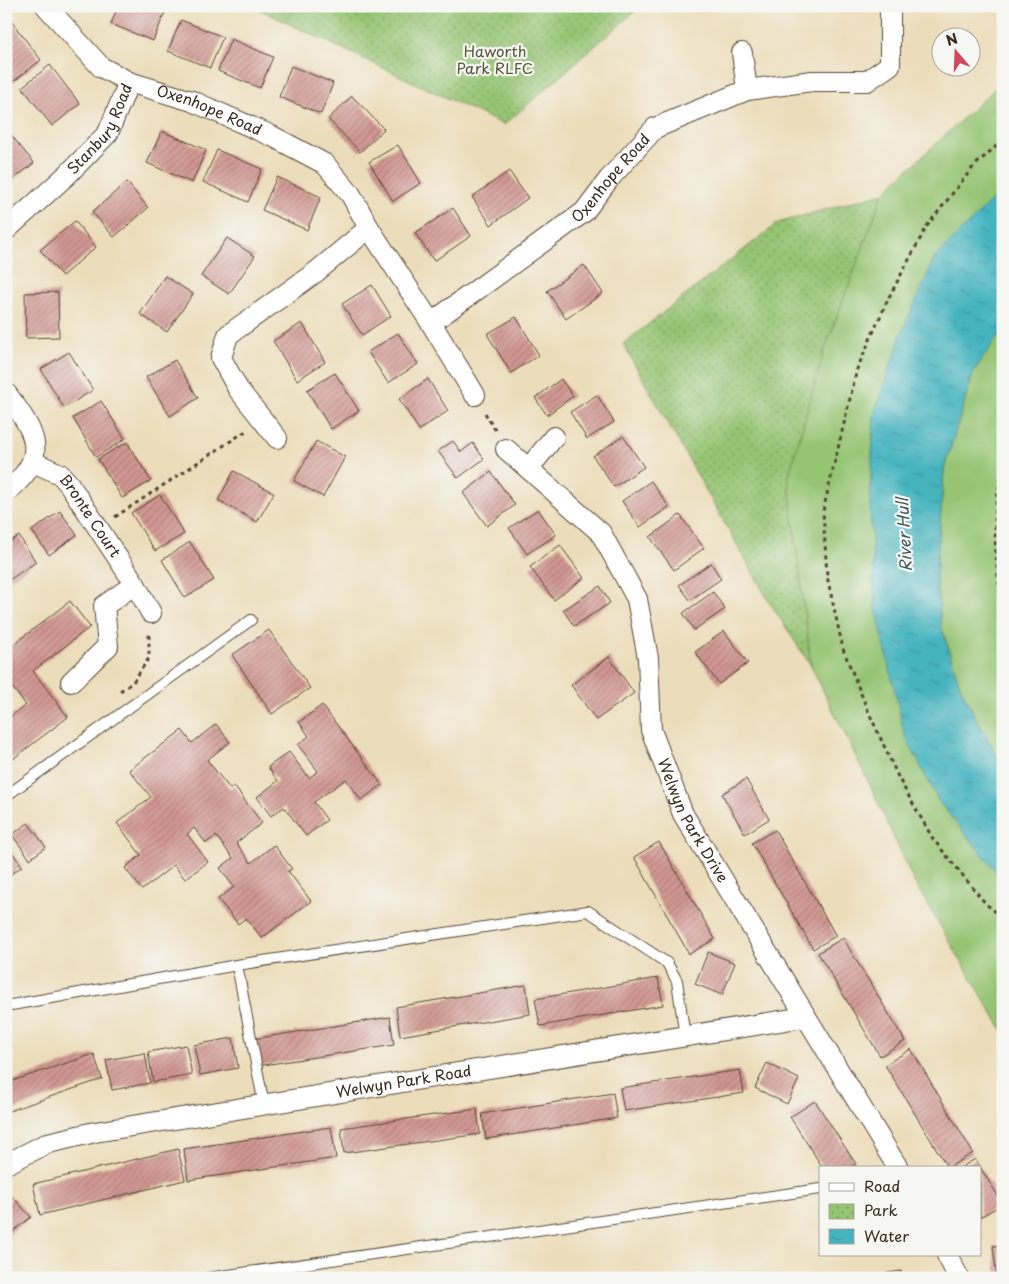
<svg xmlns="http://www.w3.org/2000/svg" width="1009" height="1284" viewBox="0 0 1009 1284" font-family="'Playpen Sans',sans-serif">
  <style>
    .grass { fill: #95c472; stroke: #687748 }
    .park { fill: url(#park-dots); stroke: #687748 }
    .water { fill: url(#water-ripples); stroke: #406f6e }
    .building { fill: url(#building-hatch) }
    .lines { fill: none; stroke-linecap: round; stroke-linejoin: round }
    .service-casing { stroke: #564535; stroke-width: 12 }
    .minor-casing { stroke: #564535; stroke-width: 22 }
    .path { stroke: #564535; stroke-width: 3; stroke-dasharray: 4 4; stroke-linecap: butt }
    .service { stroke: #fff; stroke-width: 10 }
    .minor { stroke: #fff; stroke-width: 20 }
    .labels { text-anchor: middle; stroke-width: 4.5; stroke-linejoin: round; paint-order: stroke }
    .park-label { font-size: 15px; fill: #565837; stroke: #f6f6f2 }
    .street-label { font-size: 15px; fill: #3b2a1e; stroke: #f6f6f2 }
    .water-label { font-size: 16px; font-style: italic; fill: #3e5a56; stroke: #f6f6f2 }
  </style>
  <defs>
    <pattern id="park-dots" width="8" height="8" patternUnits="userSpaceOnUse" patternTransform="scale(1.25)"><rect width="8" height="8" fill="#95c472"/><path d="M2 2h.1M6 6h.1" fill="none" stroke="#7b9f5d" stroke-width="1.8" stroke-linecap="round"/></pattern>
    <pattern id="water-ripples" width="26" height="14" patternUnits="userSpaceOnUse" patternTransform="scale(1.25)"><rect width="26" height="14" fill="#45b4bf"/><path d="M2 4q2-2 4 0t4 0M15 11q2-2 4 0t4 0" fill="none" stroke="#3b939b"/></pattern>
    <pattern id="building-hatch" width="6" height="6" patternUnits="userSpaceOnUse" patternTransform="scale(1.25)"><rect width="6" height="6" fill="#d29893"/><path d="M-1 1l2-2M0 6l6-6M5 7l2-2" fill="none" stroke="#ac7c77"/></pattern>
  </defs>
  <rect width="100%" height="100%" fill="#f6f6f2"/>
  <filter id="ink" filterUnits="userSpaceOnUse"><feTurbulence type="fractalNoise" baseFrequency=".02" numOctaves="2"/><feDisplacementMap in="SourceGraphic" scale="10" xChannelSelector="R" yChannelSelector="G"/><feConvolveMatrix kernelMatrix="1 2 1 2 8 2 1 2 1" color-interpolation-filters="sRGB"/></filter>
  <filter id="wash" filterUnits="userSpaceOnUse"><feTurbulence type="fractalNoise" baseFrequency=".0096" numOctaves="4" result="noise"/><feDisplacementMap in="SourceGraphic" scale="20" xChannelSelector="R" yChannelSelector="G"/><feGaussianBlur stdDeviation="1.12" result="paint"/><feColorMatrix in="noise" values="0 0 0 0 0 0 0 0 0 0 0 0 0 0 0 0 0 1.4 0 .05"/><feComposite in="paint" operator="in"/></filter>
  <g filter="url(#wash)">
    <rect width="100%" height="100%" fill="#ecddba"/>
    <g class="grass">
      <path d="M1003,81V189L935,257L874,414L870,502L875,604L939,802L1003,879V1031L914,882L870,785L811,666L788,478L823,354L883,193Z"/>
      <path d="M1003,329V768L961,689L941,625L936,576L944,469L974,371Z"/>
    </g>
    <g class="park">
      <path d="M252,6H641L504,125Z"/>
      <path d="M883,193L823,354L788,478L811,666L770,603L623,344L778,223Z"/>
    </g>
    <path class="water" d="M1003,189V329L974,371L944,469L936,576L941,625L961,689L1003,768V879L939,802L905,736L875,604L870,502L874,414L904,327L935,257Z"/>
    <g id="blocks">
      <g class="building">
        <path d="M118,6H157L166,10L153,41L111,24Z"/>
        <path d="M181,20L223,37L210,68L168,51Z"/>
        <path d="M11,21L41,60L13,82L6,73V25Z"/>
        <path d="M231,39L273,57L260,88L218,71Z"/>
        <path d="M50,65L80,104L52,126L22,87Z"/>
        <path d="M291,66L333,83L321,114L279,97Z"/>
        <path d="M352,96L384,129L360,152L328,119Z"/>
        <path d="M162,131L206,150L192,183L147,163Z"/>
        <path d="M11,135L34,163L6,185V139Z"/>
        <path d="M398,145L421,183L393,201L369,162Z"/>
        <path d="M217,150L262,169L248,202L203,182Z"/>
        <path d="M509,171L528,198L491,225L472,197Z"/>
        <path d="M277,177L321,197L307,230L262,210Z"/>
        <path d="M127,182L148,208L114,237L92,212Z"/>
        <path d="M453,208L471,236L434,261L415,233Z"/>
        <path d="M75,221L96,247L62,276L40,250Z"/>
        <path d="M227,238L255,256L229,294L201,276Z"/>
        <path d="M584,265L603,293L566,319L547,291Z"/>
        <path d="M165,276L193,294L167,332L140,314Z"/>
        <path d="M372,285L391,316L362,335L342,304Z"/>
        <path d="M58,292L59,337L26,338L25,293Z"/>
        <path d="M516,317L539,355L511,373L487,334Z"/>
        <path d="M302,323L325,362L297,380L273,341Z"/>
        <path d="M398,333L418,364L388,383L368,352Z"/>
        <path d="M69,352L93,390L64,408L41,369Z"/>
        <path d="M175,360L198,398L170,416L146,377Z"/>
        <path d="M335,373L359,411L331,429L307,390Z"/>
        <path d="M428,379L448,411L419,430L399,399Z"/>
        <path d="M561,379L573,396L547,415L535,398Z"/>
        <path d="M597,395L614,422L587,439L570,412Z"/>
        <path d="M101,401L125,439L96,457L73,418Z"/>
        <path d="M623,436L644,467L614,487L593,456Z"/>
        <path d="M316,441L345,457L323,497L294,481Z"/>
        <path d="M453,441L461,452L473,443L484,459L458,478L438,451Z"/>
        <path d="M127,442L151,481L122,498L98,459Z"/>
        <path d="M234,471L274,493L257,522L218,500Z"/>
        <path d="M491,472L515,505L487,526L463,493Z"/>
        <path d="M651,481L669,507L640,527L622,501Z"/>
        <path d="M160,495L184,534L155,551L131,513Z"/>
        <path d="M538,509L556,535L527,554L509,528Z"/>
        <path d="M60,511L77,535L49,555L32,531Z"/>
        <path d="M680,515L704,548L674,570L650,537Z"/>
        <path d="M19,536L36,562L6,582V544Z"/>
        <path d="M190,542L214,580L185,598L162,560Z"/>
        <path d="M560,545L584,578L554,600L530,567Z"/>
        <path d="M711,563L721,579L690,600L679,585Z"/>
        <path d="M600,586L610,603L574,626L563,610Z"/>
        <path d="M713,592L725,609L694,630L683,613Z"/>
        <path d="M70,601L90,627L33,671L68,717L13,759L6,751V720L26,705L12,687L6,692V650Z"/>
        <path d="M269,630L310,688L272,714L232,655Z"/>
        <path d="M724,631L748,663L719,684L695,652Z"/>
        <path d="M609,657L634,693L596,720L571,685Z"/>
        <path d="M322,705L382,785L361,800L346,779L314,802L327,820L306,836L284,807L271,816L257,797L278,781L268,767L289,752L309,778L318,771L298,745L309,736L299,722Z"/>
        <path d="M216,724L230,742L207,760L230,789L234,786L262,823L236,843L251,863L274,845L292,869L288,871L311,901L262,938L246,918L238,924L218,899L234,887L220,868L233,858L216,836L206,843L194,828L187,834L208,862L185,879L174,865L142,890L125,868L141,855L117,823L151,797L129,770L182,730L192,743Z"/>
        <path d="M746,779L769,819L745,834L722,794Z"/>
        <path d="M28,823L46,847L30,859L12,835Z"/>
        <path d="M775,830L836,936L813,949L752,843Z"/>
        <path d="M659,842L715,939L689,954L634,857Z"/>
        <path d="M6,844L22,866L6,878Z"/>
        <path d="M843,938L905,1041L880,1056L818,953Z"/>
        <path d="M708,952L735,963L722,995L695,984Z"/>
        <path d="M658,978L663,1005L540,1026L535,999Z"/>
        <path d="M526,985L530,1014L400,1036L396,1007Z"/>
        <path d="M390,1017L394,1045L257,1066L253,1039Z"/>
        <path d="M233,1038L238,1068L200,1075L194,1045Z"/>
        <path d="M186,1045L192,1075L153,1082L148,1052Z"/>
        <path d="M911,1049L973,1153L948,1168L885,1065Z"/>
        <path d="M145,1053L150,1083L112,1090L106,1060Z"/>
        <path d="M94,1054L102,1079L6,1112V1083Z"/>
        <path d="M767,1063L799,1079L787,1104L755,1088Z"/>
        <path d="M740,1070L744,1093L624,1111L620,1088Z"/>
        <path d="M613,1093L617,1118L486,1139L482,1114Z"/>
        <path d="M815,1101L856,1164L849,1168H823L790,1117Z"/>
        <path d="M477,1109L480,1134L344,1153L341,1128Z"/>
        <path d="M331,1127L336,1158L188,1180L184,1149Z"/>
        <path d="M178,1149L185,1180L40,1215L33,1184Z"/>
        <path d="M975,1159L1003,1204L980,1217V1168H960Z"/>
        <path d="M13,1197L31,1217L6,1237V1203Z"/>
        <path d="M1003,1245V1277L997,1278L993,1246Z"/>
        <path d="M901,1271L902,1278H863V1277Z"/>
      </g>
    </g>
  </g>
  <g filter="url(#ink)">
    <use href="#blocks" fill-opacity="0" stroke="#564535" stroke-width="1"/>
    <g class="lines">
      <defs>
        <g id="service">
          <path d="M6,796L251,620"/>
          <path d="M237,965L264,1105"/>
          <path d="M6,1006L237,965L588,911L667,963L677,981L685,1037"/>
          <path d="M208,1278L820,1189"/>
        </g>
        <g id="minor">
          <path d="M742,53L747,90"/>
          <path id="s1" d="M129,82L192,101L272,136L325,164L351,195L369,228L431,323L475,395"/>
          <path id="s2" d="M6,230L68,174L108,133L129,82L101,67L46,6"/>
          <path id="s3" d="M431,323L584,212L609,179L655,128L747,90L812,81H867L890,65V6"/>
          <path d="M6,393C36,433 51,456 6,492"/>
          <path d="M277,438L238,389L221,358L228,335L316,272L369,228"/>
          <path id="s4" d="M506,449L601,533L637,599L648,658L651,730L683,814L898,1168"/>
          <path id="s5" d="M33,462L60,474L69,484L135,584L151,613"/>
          <path d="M529,468L554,437"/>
          <path d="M71,682L108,646L104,606L135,584"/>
          <path id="s6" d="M6,1164L48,1143L95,1132L804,1017"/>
          <path d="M947,1255L959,1278"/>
        </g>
      </defs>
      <use href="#service" class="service-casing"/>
      <use href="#minor" class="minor-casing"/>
      <g class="path">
        <path d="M1003,140L974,166L927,226L888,299L857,369L823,511L827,576L843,649L866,706L899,779L933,839L986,904L1003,918"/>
        <path d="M485,413L496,431"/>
        <path d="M1003,470C988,518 998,572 1003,622"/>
        <path d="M115,517L246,431"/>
        <path d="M120,691L133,682L149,658V634"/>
      </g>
      <use href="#service" class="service"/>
      <use href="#minor" class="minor"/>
    </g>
  </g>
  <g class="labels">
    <g class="park-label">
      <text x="495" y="57">Haworth<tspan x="495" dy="17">Park RLFC</tspan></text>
    </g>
    <g class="street-label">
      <text dy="5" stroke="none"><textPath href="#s1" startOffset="85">Oxenhope Road</textPath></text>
      <text dy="5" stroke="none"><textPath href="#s2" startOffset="140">Stanbury Road</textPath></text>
      <text dy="5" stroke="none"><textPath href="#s3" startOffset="232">Oxenhope Road</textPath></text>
      <text dy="5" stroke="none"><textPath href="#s5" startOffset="81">Bronte Court</textPath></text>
      <text dy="5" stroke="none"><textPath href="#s4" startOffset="434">Welwyn Park Drive</textPath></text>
      <text dy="5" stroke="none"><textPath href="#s6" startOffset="408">Welwyn Park Road</textPath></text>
    </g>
    <g class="water-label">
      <text transform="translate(904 535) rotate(-93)" y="6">River Hull</text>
    </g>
  </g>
  <rect width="1009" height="1284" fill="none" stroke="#f6f6f2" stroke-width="25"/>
  <rect x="819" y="1166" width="162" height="90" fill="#f6f6f2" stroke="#aba49d"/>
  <rect x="829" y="1183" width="25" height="8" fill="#ffffff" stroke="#aba49d"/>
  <text x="864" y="1192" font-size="15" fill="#3b2a1e">Road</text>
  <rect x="829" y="1204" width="25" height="15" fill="url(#park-dots)" stroke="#aba49d"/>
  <text x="864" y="1216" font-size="15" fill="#3b2a1e">Park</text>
  <rect x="829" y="1229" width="25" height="15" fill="url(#water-ripples)" stroke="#aba49d"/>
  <text x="864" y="1242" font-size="15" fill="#3b2a1e">Water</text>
  <g transform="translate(956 52) rotate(341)"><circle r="24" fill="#f6f6f2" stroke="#aba49d"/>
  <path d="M0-4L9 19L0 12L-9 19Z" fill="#d1495b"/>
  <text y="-8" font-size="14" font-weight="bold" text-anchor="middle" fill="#3b2a1e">N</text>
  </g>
</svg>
